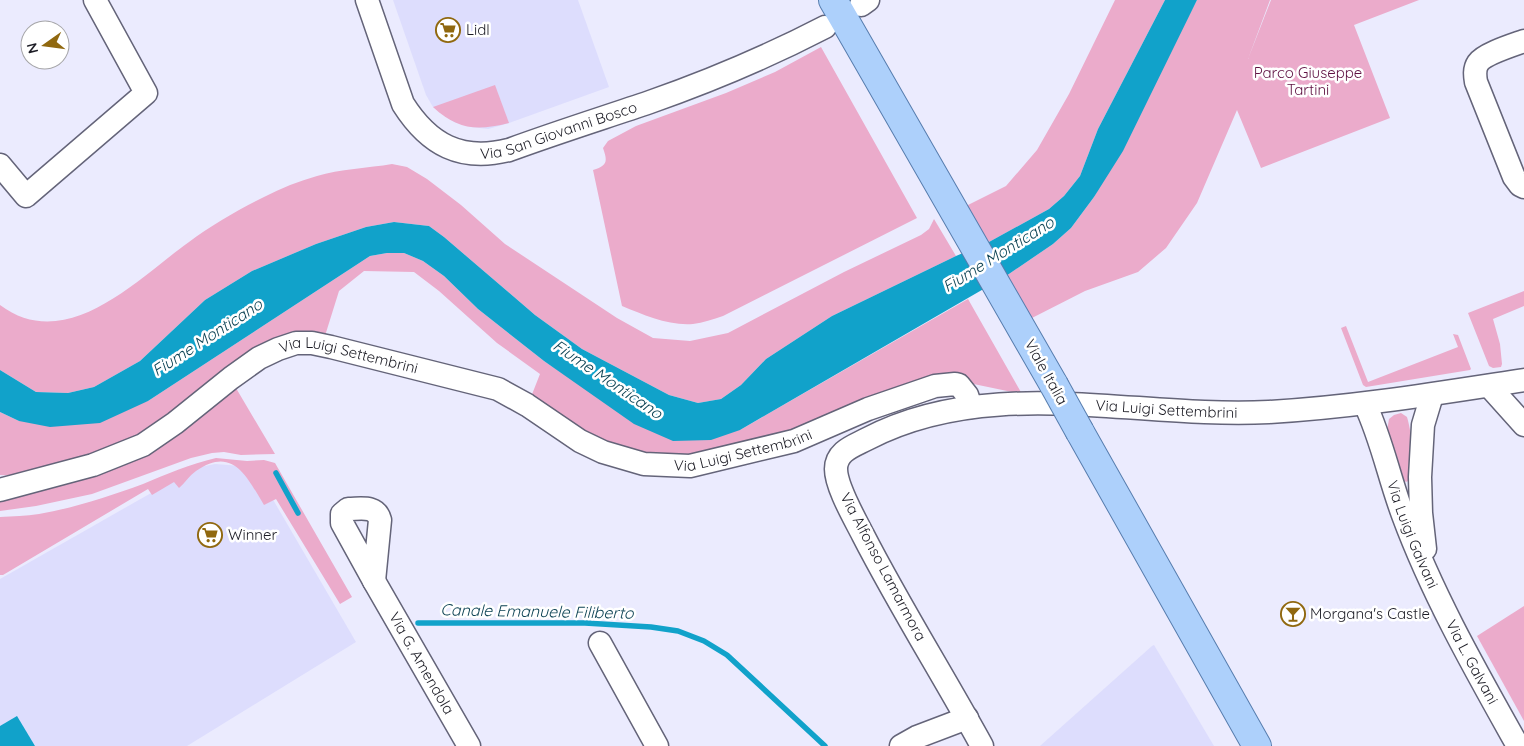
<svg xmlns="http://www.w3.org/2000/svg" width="1524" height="746" viewBox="0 0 1524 746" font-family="Quicksand,sans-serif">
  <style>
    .built { fill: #ddddfd }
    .green { fill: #ebabcb }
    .water { fill: #11a2ca }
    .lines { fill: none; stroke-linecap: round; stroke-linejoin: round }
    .stream { stroke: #11a2ca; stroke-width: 5.5 }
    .street-casing { stroke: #646479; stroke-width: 25 }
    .primary-casing { stroke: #577dae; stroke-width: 30 }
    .street { stroke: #fff; stroke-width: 22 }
    .primary { stroke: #add0fb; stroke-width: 28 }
    .primary-bridge-casing { stroke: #577dae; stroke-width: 30; stroke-linecap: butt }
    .primary-bridge { stroke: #add0fb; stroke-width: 28 }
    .labels { text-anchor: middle; stroke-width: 5; stroke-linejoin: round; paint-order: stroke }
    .poi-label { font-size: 15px; fill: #1d1d26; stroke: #fff; text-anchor: start }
    .park-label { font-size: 15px; fill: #5f1142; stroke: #fff }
    .street-label { font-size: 15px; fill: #1d1d26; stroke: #fff }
    .water-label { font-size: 16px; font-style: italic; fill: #0d4354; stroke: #fff }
  </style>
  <rect width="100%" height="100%" fill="#ebebfe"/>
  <g class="built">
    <path d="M393,0H578L609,87L509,123L488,129L471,127L454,122L433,107L426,95Z"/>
    <path d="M215,464L254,467L356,642L187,746H0V579L195,468Z"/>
    <path d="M1154,645L1214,746H1040L1152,646Z"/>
  </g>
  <g class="green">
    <path d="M1115,0H1165L1098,129L1080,176L1064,196L1049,209L989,242L966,206L1006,186L1037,150L1069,94Z"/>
    <path d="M1197,0H1270L1248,59L1271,0H1419L1354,25L1390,118L1261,168L1237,110L1197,203L1166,248L1138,272L1085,291L1030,319L1006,276L1053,244L1071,228L1094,197Z"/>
    <path d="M821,47L917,218L723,316C713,319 703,323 693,324C669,326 644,315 622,306L593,170C607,166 608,162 603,148L608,141L636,126L726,93L775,72Z"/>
    <path d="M495,85L509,123C477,131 458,130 433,107Z"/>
    <path d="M392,164L407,167L427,179L461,205L505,244L617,318L653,338L690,341L728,333L844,272L921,235L929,229L934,219L956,256L832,316L766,359L741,385L721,399L698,403L669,395L582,349L535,315L444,237L429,226L394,222L366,227L316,244L252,271L205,300L140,361L94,387L68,393L36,392L0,370V305C67,355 137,279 189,242C212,225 238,210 264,197C281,188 299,181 317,176C339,169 369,168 392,164Z"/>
    <path d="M387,253H404L423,261L444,276L478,309L544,361L574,381L740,430L968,299L1022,394L964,382L723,456L636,459L529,402L540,374L497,343L439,291L414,272L364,271L339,291L324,339L309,337L150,436L21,476L0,475V412L19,421L148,401L370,256Z"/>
    <path d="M1524,291V306L1493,319L1500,344L1502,364L1501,367L1493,368L1489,366L1468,313Z"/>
    <path d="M1346,326L1368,382L1458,347L1453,334L1458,335L1471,369L1470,370L1366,387L1363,385L1341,328Z"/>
    <path d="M233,383L275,454L241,455L224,452L212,453L191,458L92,494L36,506L0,511V495L112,465Z"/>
    <path d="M1401,413L1407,417C1412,434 1415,464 1410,480L1406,482L1401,478L1387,431L1389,419L1394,415Z"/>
    <path d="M216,458L247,461L264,460L275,463L352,597L340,604L276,499L264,505C247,477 233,445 196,471C189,476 185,483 179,488L174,482L152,495L148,489L3,575H0V517C13,516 26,516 39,514C74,508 110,496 143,484C167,474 190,464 216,458Z"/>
    <path d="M1524,606V721L1477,636Z"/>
  </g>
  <g class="water">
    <path d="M1165,0H1197L1123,151L1094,197L1071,228L1053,244L1006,276L740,430L711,440L673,441L634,424L544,361L478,309L444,276L423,261L404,253H387L370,256L148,401L100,423L50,427L19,421L0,412V370L36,392L68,393L94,387L140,361L205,300L252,271L316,244L366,227L394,222L429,226L444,237L535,315L582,349L669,395L698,403L721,399L741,385L766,359L832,316L956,256L989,242L1049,209L1064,196L1080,176L1098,129Z"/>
    <path d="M17,716L35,746H0V726Z"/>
  </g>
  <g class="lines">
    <g class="stream">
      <path d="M276,473L298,513"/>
      <path d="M418,623H585L651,627L678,631L704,641L727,655L825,746"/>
    </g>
    <defs>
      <g id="street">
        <path id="s1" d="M367,0L403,104C429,145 461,162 509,150C555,133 603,118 650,102C710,81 769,56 825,27"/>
        <path d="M861,5L868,0"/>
        <path d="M1524,41C1513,45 1484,54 1478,63C1474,69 1475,76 1476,82L1514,177L1520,185L1524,187"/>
        <path d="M0,165L26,196L146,93L95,0"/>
        <path d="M1489,386L1524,425"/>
        <path id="s2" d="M1365,404C1382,440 1389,478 1403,515C1433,596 1476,671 1518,746"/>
        <path id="s3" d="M0,490L93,465L143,445L175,423L231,378L259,358L278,349L296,343H312L331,347L498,389L527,405L580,441L603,452L644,464L690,466L794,441L868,409L935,386L955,384L959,385L967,395L971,407"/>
        <path d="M348,509C361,509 376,505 380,520L374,581L342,523V514Z"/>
        <path d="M1425,549L1421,513L1420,477L1423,425L1432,395"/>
        <path id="s4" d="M374,581L469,746"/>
        <path d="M600,643L657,746"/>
        <path d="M901,746L917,737L967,718"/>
        <path id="s5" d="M982,746C943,675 900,607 863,535C855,519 836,487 836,469C836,451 854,446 867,439C991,374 1136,419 1269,412C1355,407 1439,393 1524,380"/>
      </g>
      <g id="primary">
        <path d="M833,0L1054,385"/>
        <path d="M1080,432L1257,746"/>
      </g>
    </defs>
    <use href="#street" class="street-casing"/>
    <use href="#primary" class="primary-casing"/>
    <use href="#street" class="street"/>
    <use href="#primary" class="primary"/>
    <defs>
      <path id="primary-bridge" d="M1054,385L1080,432"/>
    </defs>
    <use href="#primary-bridge" class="primary-bridge-casing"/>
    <use href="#primary-bridge" class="primary-bridge"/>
  </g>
  <defs>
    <symbol id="supermarket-ring" viewBox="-11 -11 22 22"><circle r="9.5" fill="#fff" stroke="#90680f" stroke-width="1.5"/><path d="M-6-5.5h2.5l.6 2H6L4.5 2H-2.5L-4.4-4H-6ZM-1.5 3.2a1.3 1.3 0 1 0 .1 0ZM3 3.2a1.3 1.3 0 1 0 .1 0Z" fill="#90680f"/></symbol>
    <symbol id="bar-ring" viewBox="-11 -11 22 22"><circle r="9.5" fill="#fff" stroke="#90680f" stroke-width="1.5"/><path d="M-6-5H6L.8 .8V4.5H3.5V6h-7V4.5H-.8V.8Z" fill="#90680f"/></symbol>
  </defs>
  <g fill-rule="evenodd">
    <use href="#supermarket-ring" x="434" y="16" width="28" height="28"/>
    <use href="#supermarket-ring" x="196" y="521" width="28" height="28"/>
    <use href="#bar-ring" x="1279" y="600" width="28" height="28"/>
  </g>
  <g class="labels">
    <g class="poi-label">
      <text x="466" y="35">Lidl</text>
      <text x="228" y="540">Winner</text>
      <text x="1310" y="619">Morgana's Castle</text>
    </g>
    <g class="park-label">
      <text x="1308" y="78">Parco Giuseppe<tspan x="1308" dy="17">Tartini</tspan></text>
    </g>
    <g class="street-label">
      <text dy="5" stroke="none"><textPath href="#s1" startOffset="288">Via San Giovanni Bosco</textPath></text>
      <text dy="5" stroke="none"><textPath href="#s3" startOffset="389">Via Luigi Settembrini</textPath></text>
      <text transform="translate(1046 372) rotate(61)" y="5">Viale Italia</text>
      <text dy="5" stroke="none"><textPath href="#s5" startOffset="665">Via Luigi Settembrini</textPath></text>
      <text dy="5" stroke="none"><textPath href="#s3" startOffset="809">Via Luigi Settembrini</textPath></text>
      <text dy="5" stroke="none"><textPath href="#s2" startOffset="139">Via Luigi Galvani</textPath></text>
      <text transform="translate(883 567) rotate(62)" y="5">Via Alfonso Lamarmora</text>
      <text dy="5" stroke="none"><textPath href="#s2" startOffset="280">Via L. Galvani</textPath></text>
      <text dy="5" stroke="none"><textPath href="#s4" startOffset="95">Via G. Amendola</textPath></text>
    </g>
    <g class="water-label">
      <text transform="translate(998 254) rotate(-32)" y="6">Fiume Monticano</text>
      <text transform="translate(207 337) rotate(-33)" y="6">Fiume Monticano</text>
      <text transform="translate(608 379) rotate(34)" y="6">Fiume Monticano</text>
      <text transform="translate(537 611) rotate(1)" y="6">Canale Emanuele Filiberto</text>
    </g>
  </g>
  <g transform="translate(45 45) rotate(256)"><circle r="24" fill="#ffffff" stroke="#a5a5a8"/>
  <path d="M0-4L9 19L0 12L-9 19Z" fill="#90680f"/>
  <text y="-8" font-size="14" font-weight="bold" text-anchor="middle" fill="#1d1d26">N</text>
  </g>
</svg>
